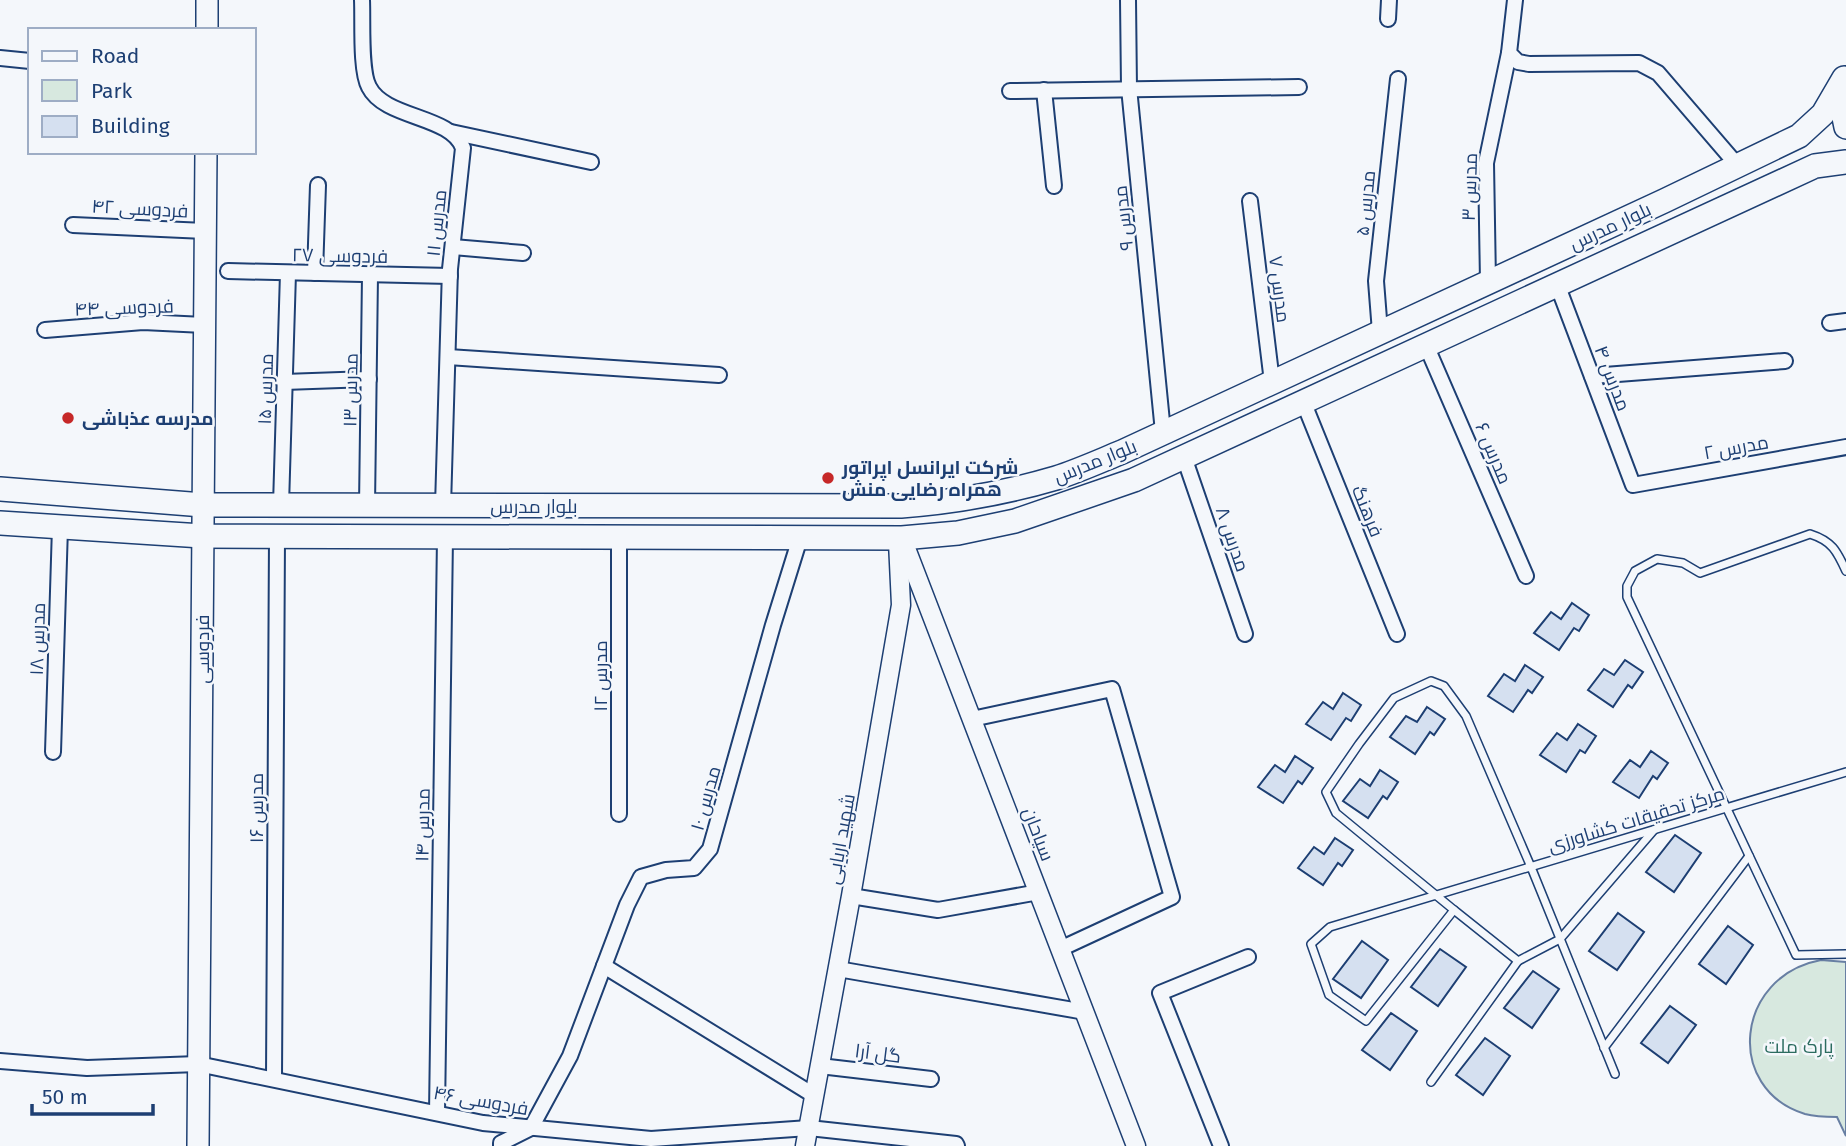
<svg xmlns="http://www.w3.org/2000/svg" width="1846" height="1146" viewBox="0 0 1846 1146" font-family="'Fira Sans',Cairo,sans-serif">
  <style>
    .green { fill: #d7e8df; stroke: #687fa3; stroke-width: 2 }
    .building { fill: #d5e0f0; stroke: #1d3f73; stroke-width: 2 }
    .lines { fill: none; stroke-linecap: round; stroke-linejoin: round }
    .service-casing { stroke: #1d3f73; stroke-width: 10 }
    .minor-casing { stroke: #1d3f73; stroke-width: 18 }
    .tertiary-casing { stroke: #1d3f73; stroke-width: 21 }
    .secondary-casing { stroke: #1d3f73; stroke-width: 24 }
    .primary-casing { stroke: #1d3f73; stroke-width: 26 }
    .service { stroke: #f4f7fb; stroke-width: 7 }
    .minor { stroke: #f4f7fb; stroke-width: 14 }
    .tertiary { stroke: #f4f7fb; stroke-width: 18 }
    .secondary { stroke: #f4f7fb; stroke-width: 21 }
    .primary { stroke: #f4f7fb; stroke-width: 23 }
    .poi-dot { fill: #c62828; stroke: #f4f7fb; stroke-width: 2.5 }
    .labels { text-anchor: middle; stroke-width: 5; stroke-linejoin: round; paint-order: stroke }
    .street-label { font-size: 19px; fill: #1d3f73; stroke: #f4f7fb }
    .poi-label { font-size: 19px; font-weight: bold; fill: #1d3f73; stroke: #f4f7fb; text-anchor: start }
    .park-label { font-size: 19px; fill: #2c6c60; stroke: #f4f7fb }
  </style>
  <rect width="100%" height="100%" fill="#f4f7fb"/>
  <path class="green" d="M1821,960L1846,962V1136L1837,1117C1826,1117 1816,1117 1805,1114C1724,1089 1735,976 1821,960Z"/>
  <g class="building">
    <path d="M1572,603L1589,615L1579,631L1574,628L1559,650L1534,633L1551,612L1561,619Z"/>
    <path d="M1625,660L1643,672L1632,688L1628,685L1613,707L1588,690L1604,669L1614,675Z"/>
    <path d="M1525,665L1543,677L1532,693L1528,690L1513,712L1488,696L1504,674L1515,681Z"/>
    <path d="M1343,693L1361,705L1351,721L1346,718L1331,740L1306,724L1323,702L1333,709Z"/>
    <path d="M1427,707L1445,719L1434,735L1430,732L1415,754L1390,737L1406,716L1417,722Z"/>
    <path d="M1578,724L1596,736L1585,753L1580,750L1566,772L1540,755L1557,733L1567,740Z"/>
    <path d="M1651,751L1668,763L1657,779L1653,776L1639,798L1613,782L1630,760L1640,767Z"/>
    <path d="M1295,756L1313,768L1302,784L1298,781L1283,803L1258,787L1275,765L1285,772Z"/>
    <path d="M1380,770L1398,782L1387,799L1383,796L1368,818L1343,801L1360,779L1370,786Z"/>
    <path d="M1675,835L1701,853L1674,892L1646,872Z"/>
    <path d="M1335,838L1353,850L1342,866L1338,863L1323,885L1298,868L1314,847L1324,854Z"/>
    <path d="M1618,913L1644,932L1617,970L1589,951Z"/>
    <path d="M1728,926L1753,945L1726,984L1699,964Z"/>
    <path d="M1362,941L1388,960L1361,998L1333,979Z"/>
    <path d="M1440,949L1466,967L1438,1006L1411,987Z"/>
    <path d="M1533,971L1559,989L1532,1028L1504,1008Z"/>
    <path d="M1670,1006L1696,1025L1668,1063L1641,1043Z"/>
    <path d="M1391,1013L1417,1031L1390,1070L1362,1050Z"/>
    <path d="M1485,1038L1510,1056L1483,1095L1456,1075Z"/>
  </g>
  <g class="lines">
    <defs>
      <g id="service">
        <path d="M1846,571C1837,551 1832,541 1810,534L1700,573L1683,563L1657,559L1635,571L1627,586V597L1796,955L1846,954"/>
        <path d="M1518,961L1560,939L1654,830"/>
        <path d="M1604,1048L1749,856"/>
        <path d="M1615,1074L1531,867L1466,716L1444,686L1431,681L1394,698L1359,744L1326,792L1336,813L1454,910L1366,1021L1329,995L1311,944L1330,927L1846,772"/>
        <path d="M1431,1082L1518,961L1454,910"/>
      </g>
      <g id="minor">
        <path d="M362,0C363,21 360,71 369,87C385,119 451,115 463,148L450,269L443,506"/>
        <path d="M1128,0L1129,88L1163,432"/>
        <path d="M1515,0L1509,53L1518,62L1529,64L1639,63L1658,73L1738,166"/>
        <path d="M1388,19L1389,0"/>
        <path d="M0,58L30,61"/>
        <path d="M1044,90L1054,186"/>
        <path d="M1010,91L1299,87"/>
        <path d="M451,132L591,162"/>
        <path d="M1250,201L1272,382"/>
        <path d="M73,225L205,231"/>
        <path d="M453,247L523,253"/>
        <path d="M228,271L450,276"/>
        <path d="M315,273L318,185"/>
        <path d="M1488,282L1486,163L1509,53"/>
        <path d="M1557,284L1633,485L1846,447"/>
        <path d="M1830,323L1846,321"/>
        <path d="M45,330L143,322L204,325"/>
        <path d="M1380,332L1376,281L1398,79"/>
        <path d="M1426,345L1526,576"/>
        <path d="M448,357L719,375"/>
        <path d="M1592,376L1785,361"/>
        <path d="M284,382L369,379"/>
        <path d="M1303,401L1397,634"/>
        <path d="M1184,457L1245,634"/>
        <path d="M281,505L288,273"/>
        <path d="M367,506L370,275"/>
        <path d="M972,719L1112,689L1172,897L1060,949"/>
        <path d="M53,752L60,527"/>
        <path d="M619,814V537"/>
        <path d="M851,896L938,910L1039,892"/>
        <path d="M604,966L815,1096"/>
        <path d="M838,969L1085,1012"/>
        <path d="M0,1061L87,1068L198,1064L483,1123L651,1139L809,1128L956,1144L957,1146"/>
        <path d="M820,1066L931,1079"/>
        <path d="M274,1079L277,537"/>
        <path d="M437,1113L445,537"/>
        <path d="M501,1146V1143L531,1128L570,1056L627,905L641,877L666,870L694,868L710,849L773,625L800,538"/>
        <path d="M1221,1146L1160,993L1248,957"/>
      </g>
      <g id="tertiary">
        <path d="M902,538L1136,1146"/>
        <path d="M805,1146L851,896L901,605L898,542"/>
      </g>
      <g id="secondary">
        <path d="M207,30V0"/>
        <path d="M198,1146L206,152"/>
      </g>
      <g id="primary">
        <path d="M1843,82L1841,103L1846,127"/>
        <path d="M0,489L203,505L901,506C954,502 1005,493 1056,478C1078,471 1100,461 1122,452L1664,201L1799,136L1823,114L1844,78"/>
        <path d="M0,523L202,536L902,538L958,533L1015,521L1134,480L1815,166L1846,162"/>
      </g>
    </defs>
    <use href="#service" class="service-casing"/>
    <use href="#minor" class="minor-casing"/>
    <use href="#tertiary" class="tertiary-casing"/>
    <use href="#secondary" class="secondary-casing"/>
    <use href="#primary" class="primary-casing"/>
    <use href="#service" class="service"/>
    <use href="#minor" class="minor"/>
    <use href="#tertiary" class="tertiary"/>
    <use href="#secondary" class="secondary"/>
    <use href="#primary" class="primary"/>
  </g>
  <g class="poi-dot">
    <circle cx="68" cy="418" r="7"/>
    <circle cx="828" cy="478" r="7"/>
  </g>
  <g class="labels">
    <g class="street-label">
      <text transform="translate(1469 187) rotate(-88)" y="7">مدرس ۳</text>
      <text transform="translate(1365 203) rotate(-84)" y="7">مدرس ۵</text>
      <text transform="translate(140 208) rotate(3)" y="7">فردوسی ۴۲</text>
      <text transform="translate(1123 218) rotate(-96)" y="7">مدرس ۹</text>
      <text transform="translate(436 223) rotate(-84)" y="7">مدرس ۱۱</text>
      <text transform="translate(1610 226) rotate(-25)" y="7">بلوار مدرس</text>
      <text transform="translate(340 255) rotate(1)" y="7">فردوسی ۲۷</text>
      <text transform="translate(1280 289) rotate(83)" y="7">مدرس ۷</text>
      <text transform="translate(124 307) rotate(-2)" y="7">فردوسی ۴۴</text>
      <text transform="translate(1613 378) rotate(69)" y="7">مدرس ۴</text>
      <text transform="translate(265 389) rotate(-88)" y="7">مدرس ۱۵</text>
      <text transform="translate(350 390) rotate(-89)" y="7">مدرس ۱۳</text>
      <text transform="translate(1736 447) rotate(-10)" y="7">مدرس ۲</text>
      <text transform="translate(1494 453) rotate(67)" y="7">مدرس ۶</text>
      <text transform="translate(1095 461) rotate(-22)" y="7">بلوار مدرس</text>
      <text x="534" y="513">بلوار مدرس</text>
      <text transform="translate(1368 511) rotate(68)" y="7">فرهنگ</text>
      <text transform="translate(1233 539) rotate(71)" y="7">مدرس ۸</text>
      <text transform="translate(37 639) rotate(-88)" y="7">مدرس ۱۸</text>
      <text transform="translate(202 649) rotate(-90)" y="7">فردوسی</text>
      <text transform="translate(600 676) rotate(-90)" y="7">مدرس ۱۲</text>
      <text transform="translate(705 798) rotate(-74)" y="7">مدرس ۱۰</text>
      <text transform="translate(256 808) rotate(-90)" y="7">مدرس ۱۶</text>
      <text transform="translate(1636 819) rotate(-17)" y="7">مرکز تحقیقات کشاورزی</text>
      <text transform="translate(422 825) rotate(-89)" y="7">مدرس ۱۴</text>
      <text transform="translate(1039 834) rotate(69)" y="7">سیاحان</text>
      <text transform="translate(840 839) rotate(-80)" y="7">شهید اربابی</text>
      <text transform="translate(878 1053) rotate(7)" y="7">گل آرا</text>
      <text transform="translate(481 1100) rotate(10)" y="7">فردوسی ۴۶</text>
    </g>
    <g class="poi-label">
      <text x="82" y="425">مدرسه عذباشی</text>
      <text x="842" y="474">شرکت ایرانسل اپراتور<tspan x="842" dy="22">همراه رضایی منش</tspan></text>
    </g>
    <g class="park-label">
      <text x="1799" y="1053">پارک ملت</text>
    </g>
  </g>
  <rect x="28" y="28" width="228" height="126" fill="#f4f7fb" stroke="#9eadc5" stroke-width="2"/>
  <rect x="42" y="51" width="35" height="10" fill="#f4f7fb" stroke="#9eadc5" stroke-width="2"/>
  <text x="91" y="63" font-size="21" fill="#1d3f73">Road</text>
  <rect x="42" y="80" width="35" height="21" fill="#d7e8df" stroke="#9eadc5" stroke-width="2"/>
  <text x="91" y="98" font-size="21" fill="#1d3f73">Park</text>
  <rect x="42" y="116" width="35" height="21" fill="#d5e0f0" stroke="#9eadc5" stroke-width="2"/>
  <text x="91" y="133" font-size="21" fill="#1d3f73">Building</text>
  <path d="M32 1104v10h121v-10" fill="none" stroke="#1d3f73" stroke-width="3.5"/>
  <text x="42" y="1104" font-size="21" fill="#1d3f73" stroke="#f4f7fb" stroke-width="5" paint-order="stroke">50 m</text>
</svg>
